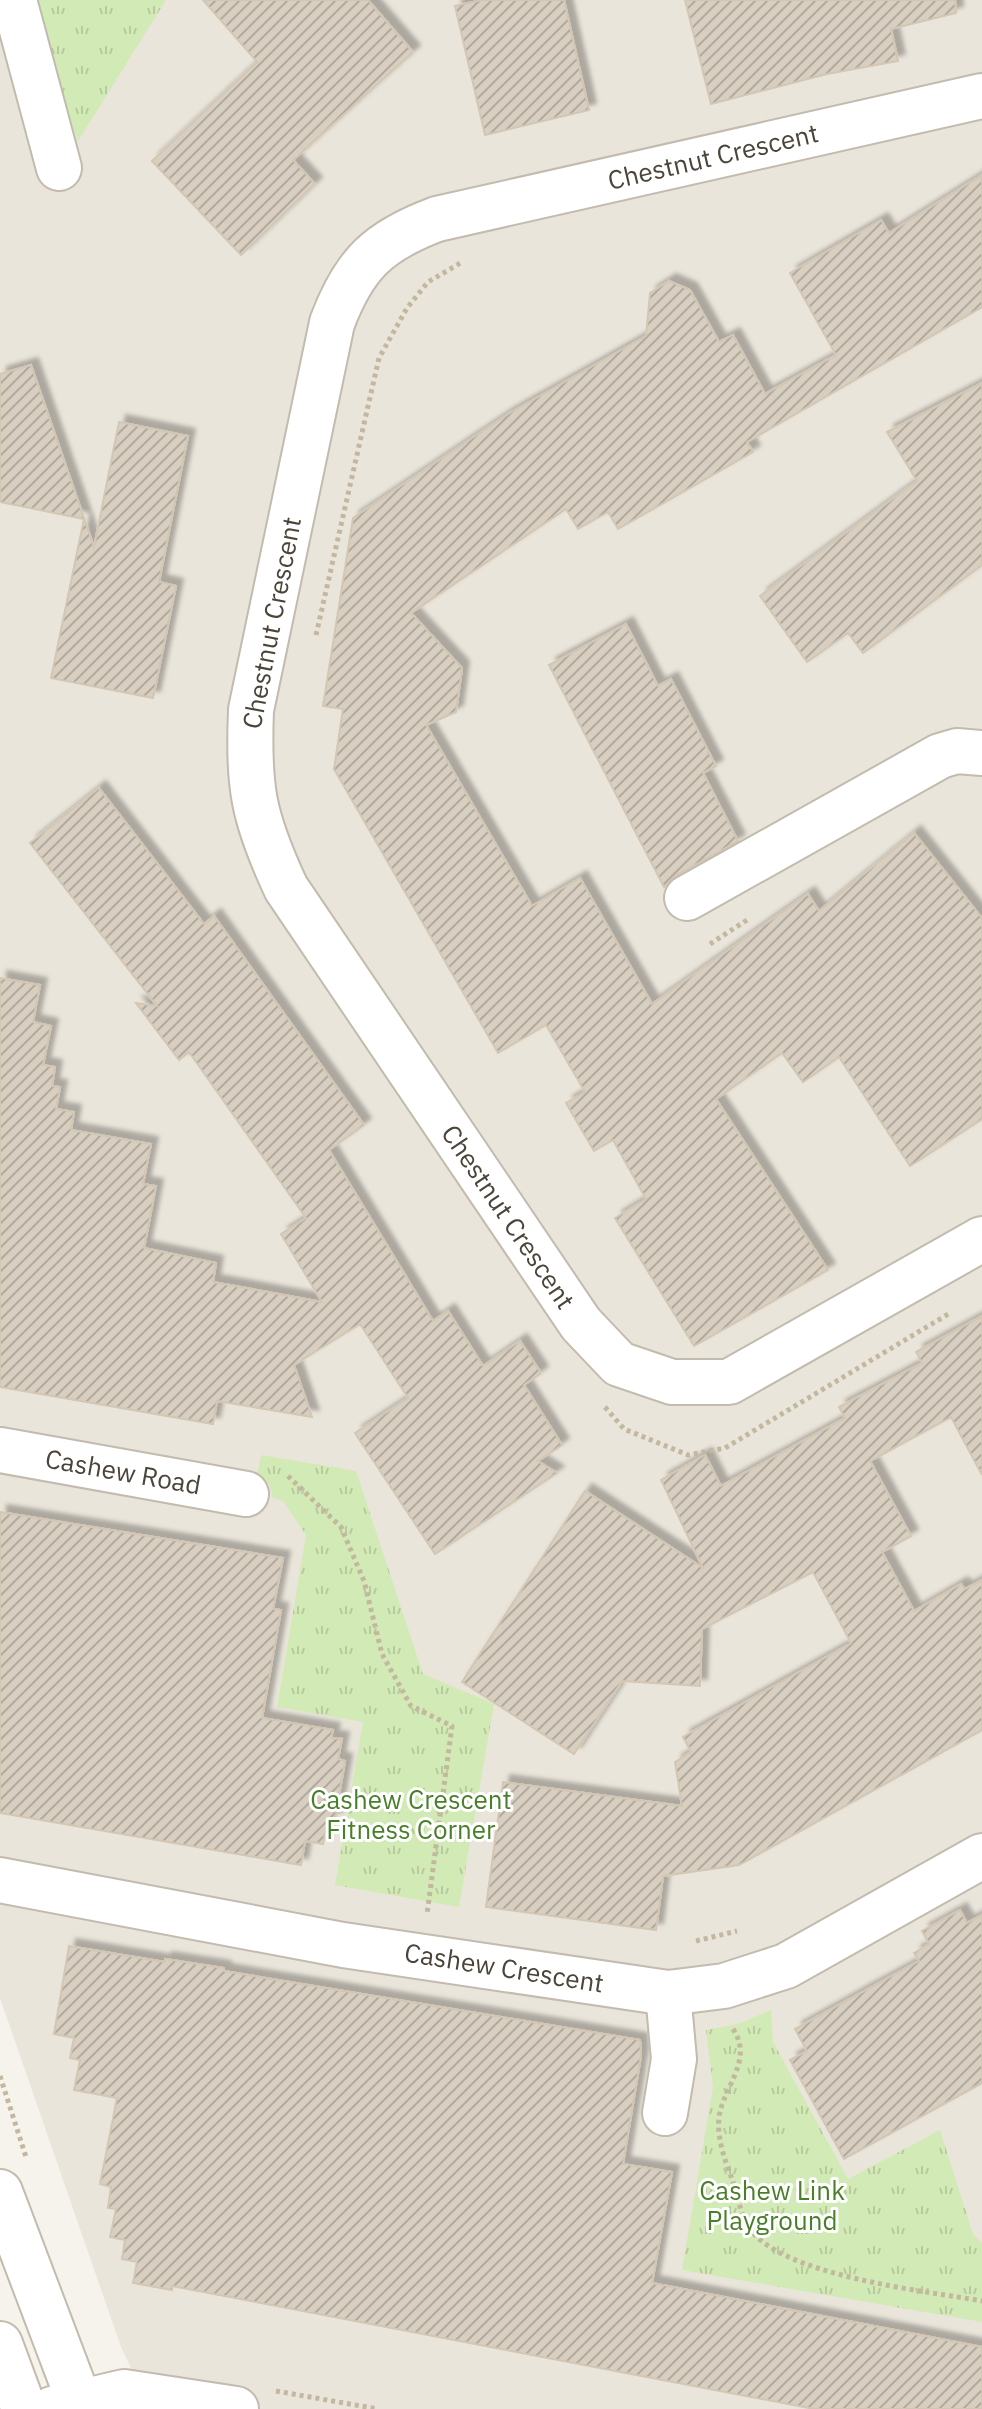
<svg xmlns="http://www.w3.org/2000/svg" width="982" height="2409" viewBox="0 0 982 2409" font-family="'IBM Plex Sans',sans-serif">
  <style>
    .residential { fill: #eae5da }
    .grass { fill: url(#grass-tufts) }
    .building { fill: url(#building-hatch); stroke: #d3c7b4; stroke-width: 2; filter: url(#shadow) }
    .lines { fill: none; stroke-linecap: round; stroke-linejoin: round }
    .minor-casing { stroke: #c2bbae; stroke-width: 48 }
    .path { stroke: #c4b79f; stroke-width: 5; stroke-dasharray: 4 4; stroke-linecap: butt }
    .minor { stroke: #fff; stroke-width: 44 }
    .labels { text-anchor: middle; stroke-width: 6; stroke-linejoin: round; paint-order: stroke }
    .street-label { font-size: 26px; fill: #4b4439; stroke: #fff }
    .park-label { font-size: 26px; fill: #4a7f2a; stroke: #fff }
  </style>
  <defs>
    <pattern id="grass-tufts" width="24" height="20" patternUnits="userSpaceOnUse" patternTransform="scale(2)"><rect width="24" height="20" fill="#d2eab5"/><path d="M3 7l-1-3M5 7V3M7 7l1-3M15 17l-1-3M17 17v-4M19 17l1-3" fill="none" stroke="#b6ca9c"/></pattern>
    <pattern id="building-hatch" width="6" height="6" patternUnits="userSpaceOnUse" patternTransform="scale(2)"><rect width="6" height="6" fill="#d8cfc1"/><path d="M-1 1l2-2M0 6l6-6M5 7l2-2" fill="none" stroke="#b1aa9e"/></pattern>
    <filter id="shadow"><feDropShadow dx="7" dy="-7" stdDeviation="2" flood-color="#0004"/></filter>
  </defs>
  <rect width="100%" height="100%" fill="#f6f3ec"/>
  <path class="residential" d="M0,0H982V2409H150L121,2347L0,1998Z"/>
  <g class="grass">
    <path d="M28,0H166L78,141Z"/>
    <path d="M261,1455L356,1471L423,1674L494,1704L459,1907L335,1885L363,1722L277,1707L306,1535L283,1501L273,1498L269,1484L257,1476Z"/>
    <path d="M771,2010L773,2042L848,2179L940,2130L973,2234L982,2243V2322L682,2270L713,2087L706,2030L738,2024Z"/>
  </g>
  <g class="building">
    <path d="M203,0H368L413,52L293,160L315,184L241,255L152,161L257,62Z"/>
    <path d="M482,0H564L589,110L485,135L455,6Z"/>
    <path d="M685,0H955L956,13L891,29L898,61L827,74L711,104Z"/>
    <path d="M982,175V307L747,442L753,452L618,529L608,512L578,529L566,509L411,613L462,668L456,712L426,725L532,906L580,878L652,1004L808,894L819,911L914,833L982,918V1119L910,1166L839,1057L803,1082L782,1053L716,1099L828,1270L694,1346L615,1218L646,1199L613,1140L594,1151L566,1103L585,1092L546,1025L498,1053L334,769L343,709L323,706L353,518L508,414L646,336L650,293L669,281L690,290L719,342L733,335L765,394L836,355L790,273L881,220L889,233Z"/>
    <path d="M31,365L94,547L119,422L188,436L159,582L176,586L153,698L51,678L84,519L0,502V374Z"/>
    <path d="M982,383V565L863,653L848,633L807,662L760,596L917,481L887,432Z"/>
    <path d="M626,624L658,686L671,679L716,766L703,773L738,841L675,876L664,887L549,665Z"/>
    <path d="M99,788L204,924L214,916L364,1125L329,1150L433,1321L448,1311L483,1366L520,1341L541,1373L524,1385L562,1445L538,1461L557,1473L435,1554L355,1433L408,1398L360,1324L294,1365L312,1417L217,1401L213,1424L0,1387V978L40,985L33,1022L51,1026L43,1065L55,1067L52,1086L60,1087L56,1109L74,1112L71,1130L151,1144L143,1184L156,1186L144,1248L216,1263L213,1282L322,1302L281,1234L306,1218L189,1052L179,1060L136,1003L157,1006L30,843Z"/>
    <path d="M982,1316V1475L951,1417L870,1461L911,1536L882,1552L914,1611L961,1584L965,1589L982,1580V1730L739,1865L663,1876L656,1930L486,1907L503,1782L682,1806L675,1762L691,1752L683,1737L851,1643L813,1572L702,1629L700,1686L622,1681L574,1754L462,1682L585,1491L703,1568L661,1480L705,1455L721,1486L845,1418L839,1407L922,1363L916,1352Z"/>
    <path d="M0,1512L283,1558L273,1609L281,1610L262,1718L333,1730L331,1738L342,1739L338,1759L345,1761L335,1819L328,1818L323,1844L305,1841L301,1865L0,1813Z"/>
    <path d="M960,1910L967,1923L982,1915V2083L844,2159L790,2060L807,2051L795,2029L919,1961L914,1953L929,1944L922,1931Z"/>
    <path d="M69,1946L165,1962V1959L224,1968V1971L640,2040L641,2056L623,2164L672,2172L652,2283L982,2347V2409H814L172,2286V2290L133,2283L137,2262L122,2259L125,2240L110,2237L116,2209L108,2208L111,2187L100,2184L117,2098L74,2090L80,2060L70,2058L74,2038L54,2034Z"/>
  </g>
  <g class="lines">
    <defs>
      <g id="minor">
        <path d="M14,0L59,168"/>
        <path d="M982,96L437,219C378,241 354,264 332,323L251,710C248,788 253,817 286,888L581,1324L619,1364L672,1382H729L982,1239"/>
        <path d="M687,898L940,756L957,751L982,753"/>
        <path d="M0,1450L246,1494"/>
        <path d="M0,1880L343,1945L668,1993L724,1986L786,1966L982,1856"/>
        <path d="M665,2113L674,2059L668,1993"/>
        <path d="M0,2192L82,2409"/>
        <path d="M0,2344L24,2409"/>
        <path d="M52,2409L124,2392L236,2409"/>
      </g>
    </defs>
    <use href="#minor" class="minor-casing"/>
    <g class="path">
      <path d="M316,635L379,358L407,308L428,282L462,262"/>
      <path d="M710,944L747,920"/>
      <path d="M605,1407L624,1429L688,1455L725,1448L950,1313"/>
      <path d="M288,1476L341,1527L364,1581L382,1654L411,1706L452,1726L427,1914"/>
      <path d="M696,1941L737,1931"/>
      <path d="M733,2029C752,2057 729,2081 721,2108C714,2131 724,2158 732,2179C737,2194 740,2212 748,2226C778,2276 927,2291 982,2301"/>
      <path d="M0,2076L26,2157"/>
      <path d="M276,2391L378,2409"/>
    </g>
    <use href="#minor" class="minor"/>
  </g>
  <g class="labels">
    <g class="street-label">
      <text transform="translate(713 157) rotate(-13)" y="9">Chestnut Crescent</text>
      <text transform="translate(272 623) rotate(-79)" y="9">Chestnut Crescent</text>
      <text transform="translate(508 1217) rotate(56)" y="9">Chestnut Crescent</text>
      <text transform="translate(123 1472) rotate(10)" y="9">Cashew Road</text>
      <text transform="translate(504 1968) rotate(9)" y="9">Cashew Crescent</text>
    </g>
    <g class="park-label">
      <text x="411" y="1809">Cashew Crescent<tspan x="411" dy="30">Fitness Corner</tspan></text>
      <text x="772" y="2200">Cashew Link<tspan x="772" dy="30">Playground</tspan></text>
    </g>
  </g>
</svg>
